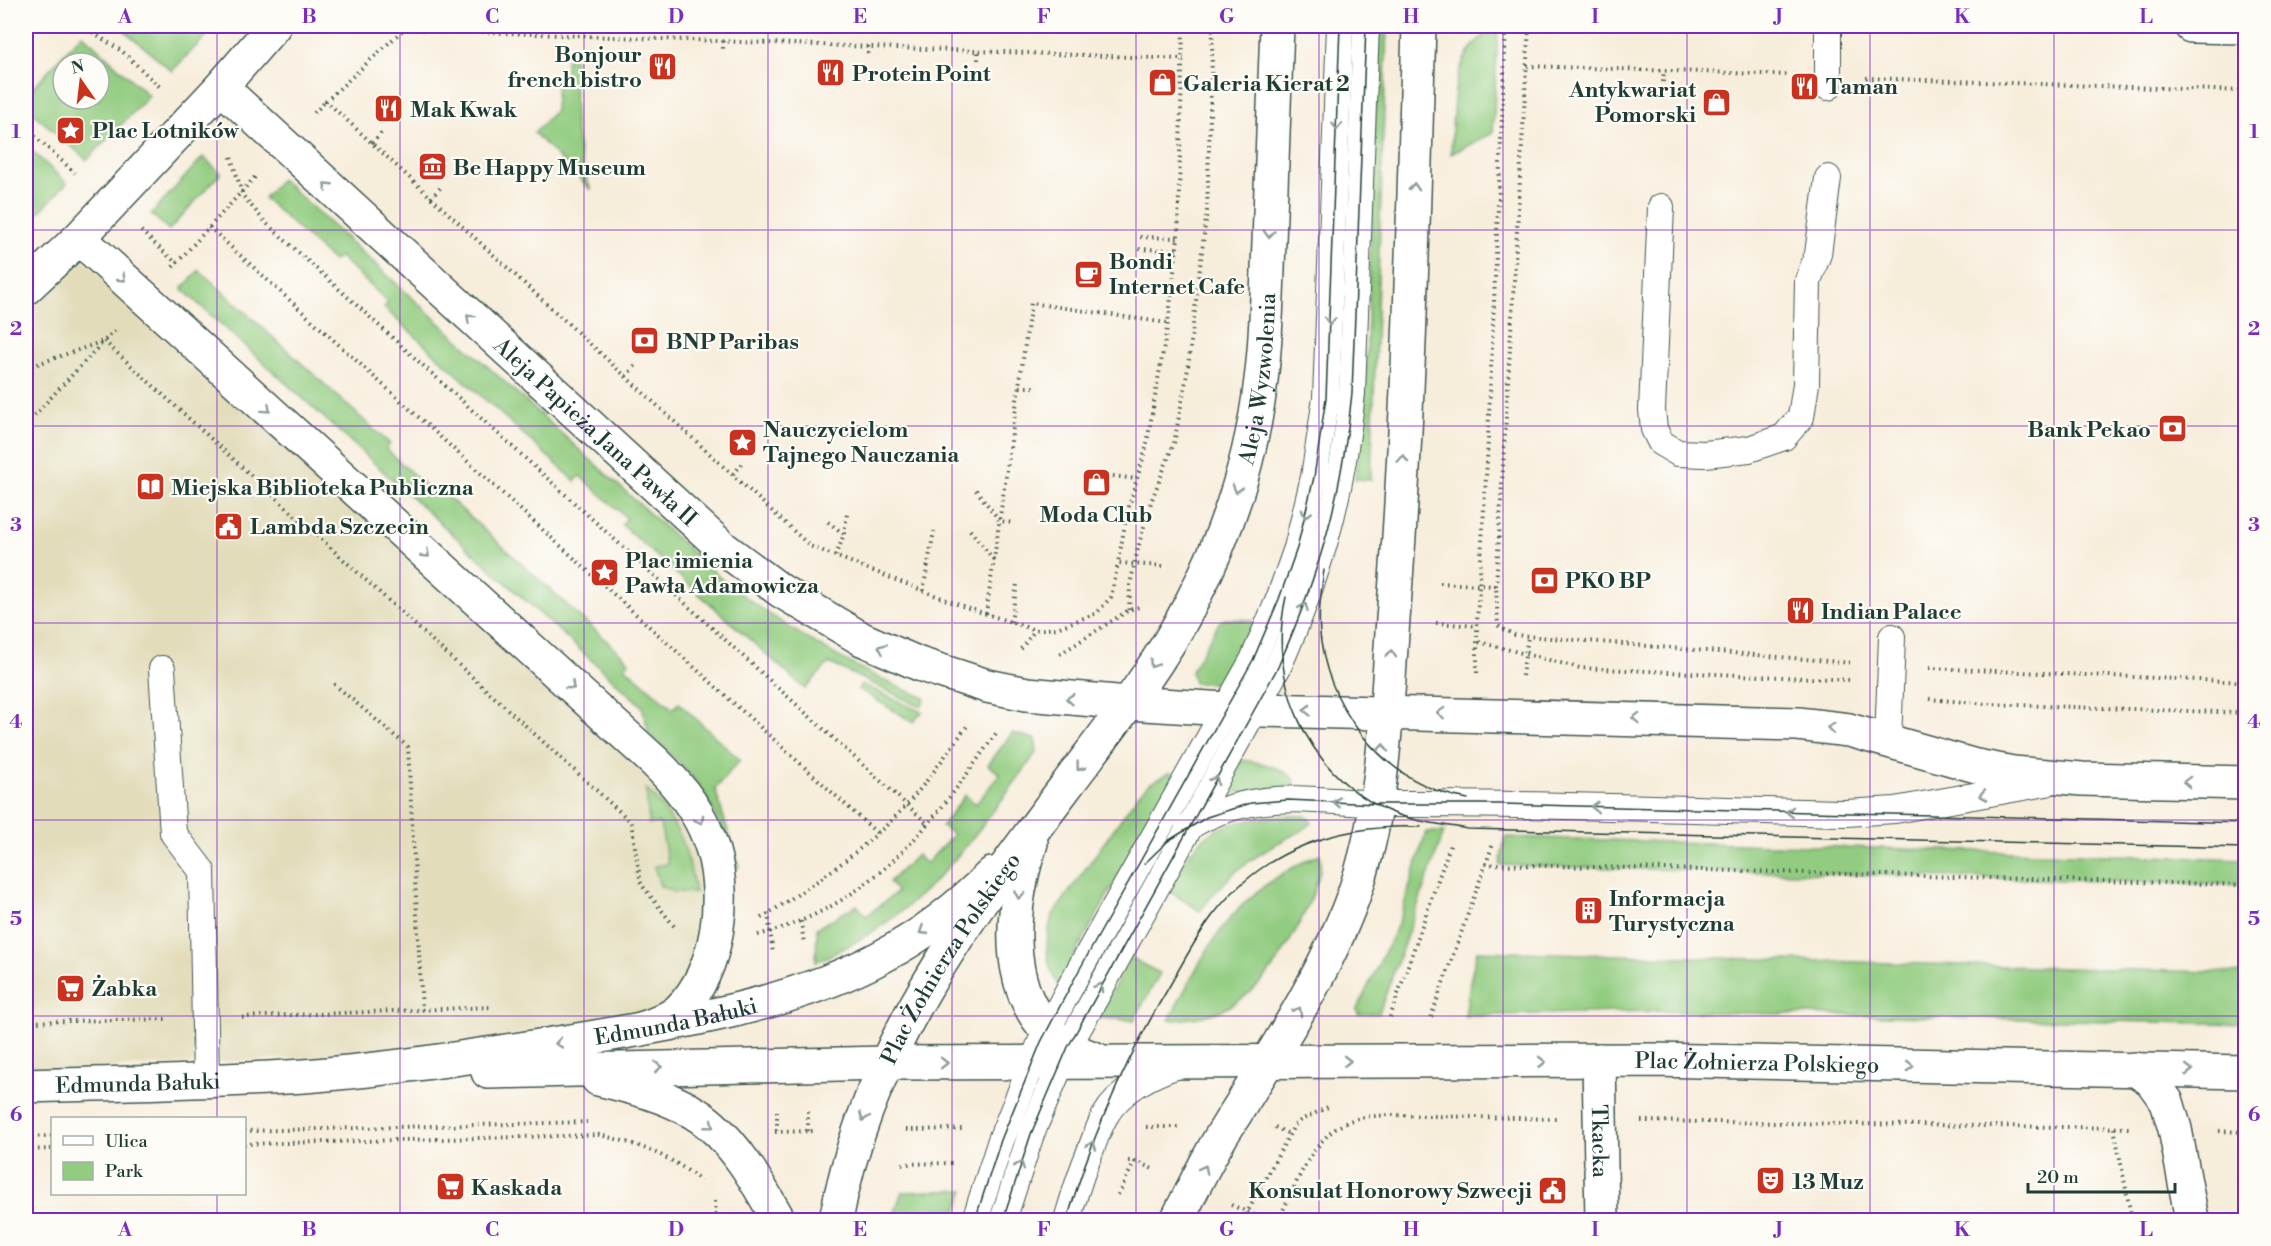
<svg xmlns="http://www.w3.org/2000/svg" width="2271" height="1246" viewBox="0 0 2271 1246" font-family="'Libre Bodoni',serif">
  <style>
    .built { fill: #e2dcba }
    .green { fill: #92cc80; stroke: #58845a; stroke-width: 1.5; fill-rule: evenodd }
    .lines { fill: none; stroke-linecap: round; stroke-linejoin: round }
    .service-casing { stroke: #3f574d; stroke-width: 28 }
    .minor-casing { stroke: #3f574d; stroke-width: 36 }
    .tertiary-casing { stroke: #3f574d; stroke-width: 36 }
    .path { stroke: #3f574d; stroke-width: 4; stroke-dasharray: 1.5 4.5; stroke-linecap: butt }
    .service { stroke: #fff; stroke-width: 26 }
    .minor { stroke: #fff; stroke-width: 33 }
    .tertiary { stroke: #fff; stroke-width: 33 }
    .tram { stroke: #1f3d34; stroke-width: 1.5 }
    .oneway { stroke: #8f9e9a }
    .grid { fill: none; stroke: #7b2cbf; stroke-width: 1.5; stroke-opacity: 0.55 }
    .labels { text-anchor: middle; stroke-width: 4.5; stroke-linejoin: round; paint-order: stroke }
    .poi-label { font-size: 22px; font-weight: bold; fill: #1f3d34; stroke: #fdfcf7; text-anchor: start }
    .street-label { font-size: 22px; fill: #1f3d34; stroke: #fdfcf7 }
    .neatline { fill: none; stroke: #7b2cbf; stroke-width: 2 }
    .grid-label { font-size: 20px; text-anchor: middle; font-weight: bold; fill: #7b2cbf }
  </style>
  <rect width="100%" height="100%" fill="#fdfcf7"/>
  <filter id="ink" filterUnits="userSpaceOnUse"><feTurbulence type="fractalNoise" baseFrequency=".0167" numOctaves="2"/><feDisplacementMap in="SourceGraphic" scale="12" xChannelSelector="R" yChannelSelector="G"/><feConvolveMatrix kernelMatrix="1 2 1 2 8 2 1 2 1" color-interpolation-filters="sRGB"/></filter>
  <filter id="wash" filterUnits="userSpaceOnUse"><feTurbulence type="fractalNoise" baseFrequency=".008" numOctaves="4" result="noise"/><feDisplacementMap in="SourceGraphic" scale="24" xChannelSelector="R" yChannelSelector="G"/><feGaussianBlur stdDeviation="1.35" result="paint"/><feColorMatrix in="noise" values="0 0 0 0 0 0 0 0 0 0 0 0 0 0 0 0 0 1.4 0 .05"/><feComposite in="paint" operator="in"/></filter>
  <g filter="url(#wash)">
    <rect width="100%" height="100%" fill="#f7eddb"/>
    <path class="built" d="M81,257L649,770L702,845L709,904L701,961L661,1011L417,1052L26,1072V304Z"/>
    <g class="green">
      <path d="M119,26H216L172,71Z"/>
      <path d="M1379,26H1387L1371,480L1355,479L1364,421Z"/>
      <path d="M1498,28L1493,133L1451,154C1454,109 1448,48 1498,28Z"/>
      <path d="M82,34L149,96L87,160L26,107V95ZM63,63H99V99H63Z"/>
      <path d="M566,59H575C574,104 572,147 591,190L534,133L555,111L557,78L566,77Z"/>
      <path d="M26,146L67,183L26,226Z"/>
      <path d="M203,157L221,173L169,230L151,214Z"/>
      <path d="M281,179L725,582C787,629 853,669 925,698L921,707L829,663L805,689L622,525L627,518L580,476L575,481L384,308L388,302L339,256L333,261L264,198Z"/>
      <path d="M199,270L390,444L386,449L433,493L438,488L629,661L625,667L673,709L679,703L740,760L715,789L739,867L734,868L724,834L703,790L683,766L649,734L642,706L182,289Z"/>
      <path d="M1226,619L1250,620L1253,622L1244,649L1227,683H1194L1191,672L1220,621Z"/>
      <path d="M861,684L922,712L913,722L858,689Z"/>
      <path d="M1012,733L1035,739L1037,751C1024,771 1009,790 994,810C941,881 899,925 816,962L817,928L857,905L866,916L897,892L889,882L917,855L926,864L953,835L942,826L965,795L976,804L1000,774L988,765Z"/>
      <path d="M1243,760C1261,763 1281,766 1295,780L1294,787L1222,794V791L1240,761Z"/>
      <path d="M1170,772L1174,776L1058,985C1044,963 1045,940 1052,916L1138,795L1149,784Z"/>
      <path d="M646,789C675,816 690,854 695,893L673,892L660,886L654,866L668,864L660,823L649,824Z"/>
      <path d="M1305,816L1309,818L1312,823C1301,833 1287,837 1275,845C1240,865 1225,879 1200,911L1169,891C1178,872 1188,851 1205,837C1226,819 1277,815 1305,816Z"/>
      <path d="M1426,832H1444L1379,1013L1358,1014L1357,1009L1399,922Z"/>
      <path d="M1505,837L2245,859V885L1500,865Z"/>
      <path d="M1320,854C1326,883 1285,953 1267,975C1258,986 1247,996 1235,1003C1215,1016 1192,1019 1169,1020C1211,940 1232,893 1320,854Z"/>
      <path d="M1477,951L2245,973V1024L1653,1011L1465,1016L1470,982Z"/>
      <path d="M1130,958L1160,973L1134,1020L1097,1018Z"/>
      <path d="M965,1190L953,1220H894L896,1208L902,1192Z"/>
    </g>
  </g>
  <g filter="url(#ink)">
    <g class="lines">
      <defs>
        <g id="service">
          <path d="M1828,26V87"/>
          <path d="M1661,207L1652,410L1654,429L1661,443L1678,453L1705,454L1749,449L1784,437L1801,417L1806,384L1808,281L1818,254L1828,178"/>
          <path d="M162,669L173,833L202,871L206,1081"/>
          <path d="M1888,741L1892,637"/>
          <path d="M1188,827C1207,815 1229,807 1251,803C1297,794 1345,804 1392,804C1543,803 1694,810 1846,813L1895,810L2046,783"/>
          <path d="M975,1220L1001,1140L1041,1042L1077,974L1253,660L1279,599L1297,548L1314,477L1326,398L1340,26"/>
          <path d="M1003,1220L1031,1134L1068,1047L1278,667C1320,572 1342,496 1352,393L1366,26"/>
          <path d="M1067,1220C1073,1200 1079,1179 1087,1159C1093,1145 1097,1130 1105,1116C1120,1090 1152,1073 1179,1065"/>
        </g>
        <g id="minor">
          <path d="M2191,26L2246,27"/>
          <path d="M79,238L654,761C677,783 698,809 709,839C729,890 720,972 678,1011C667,1020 654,1025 641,1029"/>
          <path d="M26,288L79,238L221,87"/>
          <path id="s1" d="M1599,1060L1602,1220"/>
          <path d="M2134,1069L2151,1080L2167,1102L2175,1129L2192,1220"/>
          <path d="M488,1072L885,1063"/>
          <path d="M598,1079C636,1088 682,1099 712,1126C741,1151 760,1188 779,1220"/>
          <path id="s2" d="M26,1086C118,1083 212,1082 304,1076C394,1069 483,1055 571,1041C674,1024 791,1006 883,956C923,935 960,906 992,874"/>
        </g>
        <g id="tertiary">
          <path id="s3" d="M274,26L221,87L723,548L781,591L862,639L919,664L987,686L1027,694L1128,703L1226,709L1798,724L1849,730L1976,766L2013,773L2082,779L2246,783"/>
          <path d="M1031,843C1005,921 1000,1029 1096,1059"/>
          <path id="s4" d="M885,1063L1652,1060L2246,1072"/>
          <path id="s5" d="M836,1220C867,1046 972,911 1076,773C1116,720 1160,664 1190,605C1226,536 1252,458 1261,380C1267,335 1267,288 1269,242C1271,170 1274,98 1277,26"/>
          <path d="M1177,1220C1193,1189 1208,1156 1227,1127C1273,1053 1323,979 1353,897C1385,809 1386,712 1393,619C1409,422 1413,223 1419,26"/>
        </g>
      </defs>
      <use href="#service" class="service-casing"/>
      <use href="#minor" class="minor-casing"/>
      <use href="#tertiary" class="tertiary-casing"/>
      <g class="path">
        <path d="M83,26L123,52L162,89"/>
        <path d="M404,26V29L326,101L810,546L962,606L1035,630L1057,628L1097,613L1111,597L1118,563"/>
        <path d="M404,29L1184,59"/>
        <path d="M723,41V52"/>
        <path d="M868,46V56"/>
        <path d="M978,60V51"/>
        <path d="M1527,66L1790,75"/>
        <path d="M1866,78L2246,91"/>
        <path d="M1663,82L1664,70"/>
        <path d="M314,113L326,101"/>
        <path d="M26,128L75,173"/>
        <path d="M372,143L384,130"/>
        <path d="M231,157L243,196L265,222L928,824"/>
        <path d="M431,198L442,186"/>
        <path d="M209,227L878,834"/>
        <path d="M141,231L176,263"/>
        <path d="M1140,237L1178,238"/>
        <path d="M1139,249L1177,250"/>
        <path d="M173,267L255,177"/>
        <path d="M26,368L104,341L117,328"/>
        <path d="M626,376L638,363"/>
        <path d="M1020,387H1036"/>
        <path d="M26,424L104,341L631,822L641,884L674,926"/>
        <path d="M733,474L745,461"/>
        <path d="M1113,476L1137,479"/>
        <path d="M976,490L1000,521L1014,523"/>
        <path d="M828,522L844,534L836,556"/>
        <path d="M970,530L994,560"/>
        <path d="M844,534L847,514"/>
        <path d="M1163,566L1118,563L1127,513L1146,448L1168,323L1178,238L1183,26"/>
        <path d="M1440,583L1496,586L1498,625L1500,628L1515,635L1852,663"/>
        <path d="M1496,586L1529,26"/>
        <path d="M923,591L934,531"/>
        <path d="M1129,610L1130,584L1140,540L1151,502L1174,443L1187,375L1207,210L1213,26"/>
        <path d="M986,614L1031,303L1167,323"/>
        <path d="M1011,622L1017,584"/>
        <path d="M1436,623L1477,626"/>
        <path d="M1479,642L1580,668L1851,680"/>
        <path d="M1021,649L1035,630"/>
        <path d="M1060,654L1129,610L1139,607"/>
        <path d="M1929,668L2246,682"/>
        <path d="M1477,673V621L1487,461L1506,26"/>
        <path d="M1522,676L1528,637"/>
        <path d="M334,684L408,747L422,1010"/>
        <path d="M1929,699L1987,704L2246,713"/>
        <path d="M1485,864L2246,885"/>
        <path d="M768,913L773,954"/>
        <path d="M761,918C809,888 856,856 897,815C924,788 945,755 968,725"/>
        <path d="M801,921L804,944"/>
        <path d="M758,935C875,905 932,824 997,732"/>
        <path d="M242,1017L492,1007"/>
        <path d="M1390,1017L1451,843"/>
        <path d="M1431,1017L1493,844"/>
        <path d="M26,1022L166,1019"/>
        <path d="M777,1111V1131"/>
        <path d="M1641,1121L2132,1128"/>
        <path d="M1146,1127H1178"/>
        <path d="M1275,1127L1289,1134"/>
        <path d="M2114,1128L2132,1220"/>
        <path d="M906,1130L965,1129"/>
        <path d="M244,1131L587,1122"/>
        <path d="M808,1131V1108"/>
        <path d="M2219,1131L2246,1132"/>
        <path d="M775,1132L815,1131"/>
        <path d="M26,1137L52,1136"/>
        <path d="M244,1144L599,1135C636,1143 672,1156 701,1181"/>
        <path d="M26,1150L52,1149"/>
        <path d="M1128,1161H1135L1155,1170"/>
        <path d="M902,1164L953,1163"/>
        <path d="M1118,1195L1135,1161"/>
        <path d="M715,1201L716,1220"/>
        <path d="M1231,1205L1266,1220"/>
        <path d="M1243,1220L1294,1126L1301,1120L1330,1106"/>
        <path d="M1278,1220C1296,1187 1311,1136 1350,1121C1363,1116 1377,1116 1391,1115L1559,1119"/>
      </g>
      <use href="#service" class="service"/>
      <use href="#minor" class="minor"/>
      <use href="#tertiary" class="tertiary"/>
      <g class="tram">
        <path d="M1324,570C1321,593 1317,618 1321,642C1332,717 1391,787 1468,799"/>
        <path d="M1286,597C1267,679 1306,772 1384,809C1412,822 1439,824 1468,829L2246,848"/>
        <path d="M1144,864L1168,841L1207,817L1251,803L1288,800L1376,804H1501L2246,823"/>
        <path d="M975,1220L1001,1140L1041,1042L1077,974L1253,660L1279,599L1297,548L1314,477L1326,398L1340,26"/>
        <path d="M1003,1220L1031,1134L1068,1047L1278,667C1320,572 1342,496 1352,393L1366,26"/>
        <path d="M1067,1220C1089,1145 1120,1072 1159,1004C1177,975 1192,942 1213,915C1264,848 1339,824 1421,827"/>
      </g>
    </g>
    <defs><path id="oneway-chevron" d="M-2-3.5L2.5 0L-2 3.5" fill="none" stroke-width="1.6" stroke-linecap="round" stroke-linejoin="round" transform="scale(1.5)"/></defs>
    <g class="oneway">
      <use href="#oneway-chevron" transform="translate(1337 126) rotate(92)"/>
      <use href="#oneway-chevron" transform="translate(327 186) rotate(-137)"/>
      <use href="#oneway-chevron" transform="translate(1414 187) rotate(-88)"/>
      <use href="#oneway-chevron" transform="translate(1269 234) rotate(92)"/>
      <use href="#oneway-chevron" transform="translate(122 278) rotate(42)"/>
      <use href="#oneway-chevron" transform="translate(470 318) rotate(-137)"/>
      <use href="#oneway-chevron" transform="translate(1330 321) rotate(92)"/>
      <use href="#oneway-chevron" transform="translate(267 409) rotate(42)"/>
      <use href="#oneway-chevron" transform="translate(1403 459) rotate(-87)"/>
      <use href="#oneway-chevron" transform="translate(1237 489) rotate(107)"/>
      <use href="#oneway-chevron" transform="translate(1306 514) rotate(105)"/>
      <use href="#oneway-chevron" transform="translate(426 554) rotate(42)"/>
      <use href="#oneway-chevron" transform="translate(1304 607) rotate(-69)"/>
      <use href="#oneway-chevron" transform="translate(882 648) rotate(-156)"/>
      <use href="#oneway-chevron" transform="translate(1391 654) rotate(-86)"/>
      <use href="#oneway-chevron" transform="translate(1153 664) rotate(124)"/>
      <use href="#oneway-chevron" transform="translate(571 686) rotate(42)"/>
      <use href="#oneway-chevron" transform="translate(1070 699) rotate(-175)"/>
      <use href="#oneway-chevron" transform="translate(1307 710) rotate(-179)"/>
      <use href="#oneway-chevron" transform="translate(1441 713) rotate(-178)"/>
      <use href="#oneway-chevron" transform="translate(1636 718) rotate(-178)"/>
      <use href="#oneway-chevron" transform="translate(1831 728) rotate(-172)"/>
      <use href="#oneway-chevron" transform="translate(1383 748) rotate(-85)"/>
      <use href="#oneway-chevron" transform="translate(1080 767) rotate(127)"/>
      <use href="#oneway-chevron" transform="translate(1215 780) rotate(-61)"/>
      <use href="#oneway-chevron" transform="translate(2187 782) rotate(-178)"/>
      <use href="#oneway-chevron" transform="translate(1983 795) rotate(170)"/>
      <use href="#oneway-chevron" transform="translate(1337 802) rotate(-177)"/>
      <use href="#oneway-chevron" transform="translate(1595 807) rotate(-179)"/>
      <use href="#oneway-chevron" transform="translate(1790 812) rotate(-179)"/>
      <use href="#oneway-chevron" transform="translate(700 820) rotate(61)"/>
      <use href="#oneway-chevron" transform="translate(1019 895) rotate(99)"/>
      <use href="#oneway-chevron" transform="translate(923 931) rotate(147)"/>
      <use href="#oneway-chevron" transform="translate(1099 987) rotate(-61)"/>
      <use href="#oneway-chevron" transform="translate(1298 1011) rotate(-60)"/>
      <use href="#oneway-chevron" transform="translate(559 1043) rotate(171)"/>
      <use href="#oneway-chevron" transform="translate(1347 1061)"/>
      <use href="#oneway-chevron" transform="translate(1542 1062)"/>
      <use href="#oneway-chevron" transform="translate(944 1063)"/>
      <use href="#oneway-chevron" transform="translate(1910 1066) rotate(1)"/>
      <use href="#oneway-chevron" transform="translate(658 1067) rotate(-1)"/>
      <use href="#oneway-chevron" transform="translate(2189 1070) rotate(1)"/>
      <use href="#oneway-chevron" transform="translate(864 1117) rotate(110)"/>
      <use href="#oneway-chevron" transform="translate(710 1125) rotate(39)"/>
      <use href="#oneway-chevron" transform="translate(1092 1145) rotate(-70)"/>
      <use href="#oneway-chevron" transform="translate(1020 1165) rotate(-71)"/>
      <use href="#oneway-chevron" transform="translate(1204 1169) rotate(-62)"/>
    </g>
  </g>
  <path class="grid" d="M217,26V1118M400,26V1220M584,26V1220M768,26V1220M952,26V1220M1136,26V1220M1319,26V1220M1503,26V1220M1687,26V1220M1870,26V1220M2054,26V1220M26,230H2246M26,426H2246M26,623H2246M26,820H2246M26,1016H2246M217,1194V1220"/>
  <defs>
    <symbol id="restaurant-square" viewBox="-11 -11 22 22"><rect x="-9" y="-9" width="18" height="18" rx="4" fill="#c8321e" stroke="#fdfcf7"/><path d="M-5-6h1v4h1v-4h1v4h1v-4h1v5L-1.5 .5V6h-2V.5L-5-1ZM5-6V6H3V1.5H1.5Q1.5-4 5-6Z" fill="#fff"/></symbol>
    <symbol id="shop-square" viewBox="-11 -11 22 22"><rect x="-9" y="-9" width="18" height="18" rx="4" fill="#c8321e" stroke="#fdfcf7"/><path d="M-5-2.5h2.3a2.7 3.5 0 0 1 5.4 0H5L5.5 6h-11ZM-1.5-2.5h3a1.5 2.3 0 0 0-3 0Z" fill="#fff"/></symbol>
    <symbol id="sight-square" viewBox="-11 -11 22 22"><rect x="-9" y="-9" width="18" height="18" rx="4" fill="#c8321e" stroke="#fdfcf7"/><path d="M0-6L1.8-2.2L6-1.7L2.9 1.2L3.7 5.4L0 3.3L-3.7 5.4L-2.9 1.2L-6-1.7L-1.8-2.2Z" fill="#fff"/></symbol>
    <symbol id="museum-square" viewBox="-11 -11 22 22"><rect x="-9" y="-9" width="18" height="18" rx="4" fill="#c8321e" stroke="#fdfcf7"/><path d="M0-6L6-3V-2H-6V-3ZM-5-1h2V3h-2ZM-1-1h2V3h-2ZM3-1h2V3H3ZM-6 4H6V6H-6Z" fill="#fff"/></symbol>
    <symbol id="cafe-square" viewBox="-11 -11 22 22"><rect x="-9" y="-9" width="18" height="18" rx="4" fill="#c8321e" stroke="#fdfcf7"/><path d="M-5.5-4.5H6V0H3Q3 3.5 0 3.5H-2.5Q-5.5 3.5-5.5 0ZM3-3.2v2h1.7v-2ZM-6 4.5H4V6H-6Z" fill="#fff"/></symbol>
    <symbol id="bank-square" viewBox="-11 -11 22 22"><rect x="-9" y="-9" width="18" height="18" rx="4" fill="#c8321e" stroke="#fdfcf7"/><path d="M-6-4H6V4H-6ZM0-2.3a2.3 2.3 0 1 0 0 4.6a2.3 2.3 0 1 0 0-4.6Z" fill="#fff"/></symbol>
    <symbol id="library-square" viewBox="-11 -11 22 22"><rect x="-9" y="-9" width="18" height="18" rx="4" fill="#c8321e" stroke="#fdfcf7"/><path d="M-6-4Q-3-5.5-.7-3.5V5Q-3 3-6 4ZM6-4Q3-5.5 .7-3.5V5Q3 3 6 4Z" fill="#fff"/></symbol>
    <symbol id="civic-square" viewBox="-11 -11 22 22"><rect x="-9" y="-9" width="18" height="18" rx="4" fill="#c8321e" stroke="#fdfcf7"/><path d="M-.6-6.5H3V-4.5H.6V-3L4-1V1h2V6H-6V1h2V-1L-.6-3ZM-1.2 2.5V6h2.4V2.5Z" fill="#fff"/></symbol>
    <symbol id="building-square" viewBox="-11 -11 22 22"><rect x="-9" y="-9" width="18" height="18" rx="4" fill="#c8321e" stroke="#fdfcf7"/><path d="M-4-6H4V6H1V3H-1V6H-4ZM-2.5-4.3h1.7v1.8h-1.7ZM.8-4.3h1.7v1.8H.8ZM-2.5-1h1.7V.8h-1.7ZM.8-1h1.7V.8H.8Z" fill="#fff"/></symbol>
    <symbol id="supermarket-square" viewBox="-11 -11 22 22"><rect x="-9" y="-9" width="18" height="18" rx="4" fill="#c8321e" stroke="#fdfcf7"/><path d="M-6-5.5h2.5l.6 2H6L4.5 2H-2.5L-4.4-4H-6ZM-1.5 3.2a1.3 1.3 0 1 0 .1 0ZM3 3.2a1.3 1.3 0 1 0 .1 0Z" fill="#fff"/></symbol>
    <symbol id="theatre-square" viewBox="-11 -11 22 22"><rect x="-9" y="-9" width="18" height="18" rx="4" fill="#c8321e" stroke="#fdfcf7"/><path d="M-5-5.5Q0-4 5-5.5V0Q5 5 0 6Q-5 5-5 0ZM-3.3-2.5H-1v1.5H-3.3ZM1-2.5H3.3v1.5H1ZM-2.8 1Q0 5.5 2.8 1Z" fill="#fff"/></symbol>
  </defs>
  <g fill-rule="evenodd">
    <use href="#restaurant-square" x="646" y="50" width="33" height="33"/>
    <use href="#restaurant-square" x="814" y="56" width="33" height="33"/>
    <use href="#shop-square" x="1146" y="66" width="33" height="33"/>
    <use href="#restaurant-square" x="1788" y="70" width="33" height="33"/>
    <use href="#shop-square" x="1700" y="86" width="33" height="33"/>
    <use href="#restaurant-square" x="372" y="92" width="33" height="33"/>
    <use href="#sight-square" x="54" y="114" width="33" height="33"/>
    <use href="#museum-square" x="416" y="150" width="33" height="33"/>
    <use href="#cafe-square" x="1072" y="258" width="33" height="33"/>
    <use href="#bank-square" x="628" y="324" width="33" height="33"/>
    <use href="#bank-square" x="2156" y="412" width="33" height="33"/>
    <use href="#sight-square" x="726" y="426" width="33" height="33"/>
    <use href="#shop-square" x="1080" y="466" width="33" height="33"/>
    <use href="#library-square" x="134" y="470" width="33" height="33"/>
    <use href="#civic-square" x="212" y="510" width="33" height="33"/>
    <use href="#sight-square" x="588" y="556" width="33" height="33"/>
    <use href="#bank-square" x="1528" y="564" width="33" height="33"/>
    <use href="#restaurant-square" x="1784" y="594" width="33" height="33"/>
    <use href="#building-square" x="1572" y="894" width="33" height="33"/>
    <use href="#supermarket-square" x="54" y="972" width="33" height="33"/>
    <use href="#theatre-square" x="1754" y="1164" width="33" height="33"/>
    <use href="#supermarket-square" x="434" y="1170" width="33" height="33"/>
    <use href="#civic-square" x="1536" y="1174" width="33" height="33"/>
  </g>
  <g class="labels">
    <g class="poi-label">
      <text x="642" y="62" text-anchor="end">Bonjour<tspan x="642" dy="25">french bistro</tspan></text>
      <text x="852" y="81">Protein Point</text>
      <text x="1183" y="91">Galeria Kierat 2</text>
      <text x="1826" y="94">Taman</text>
      <text x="1696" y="97" text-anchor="end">Antykwariat<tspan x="1696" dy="25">Pomorski</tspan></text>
      <text x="410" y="117">Mak Kwak</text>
      <text x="92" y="138">Plac Lotników</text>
      <text x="453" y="175">Be Happy Museum</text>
      <text x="1109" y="269">Bondi<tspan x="1109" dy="25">Internet Cafe</tspan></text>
      <text x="666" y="349">BNP Paribas</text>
      <text x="763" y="437">Nauczycielom<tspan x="763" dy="25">Tajnego Nauczania</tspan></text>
      <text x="2151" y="437" text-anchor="end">Bank Pekao</text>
      <text x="171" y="495">Miejska Biblioteka Publiczna</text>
      <text x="1096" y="522" text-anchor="middle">Moda Club</text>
      <text x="250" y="534">Lambda Szczecin</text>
      <text x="625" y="568">Plac imienia<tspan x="625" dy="25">Pawła Adamowicza</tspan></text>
      <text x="1565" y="588">PKO BP</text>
      <text x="1821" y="619">Indian Palace</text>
      <text x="1609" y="906">Informacja<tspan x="1609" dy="25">Turystyczna</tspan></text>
      <text x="92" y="996">Żabka</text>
      <text x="1792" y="1189">13 Muz</text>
      <text x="471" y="1195">Kaskada</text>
      <text x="1532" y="1198" text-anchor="end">Konsulat Honorowy Szwecji</text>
    </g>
    <g class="street-label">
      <text dy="8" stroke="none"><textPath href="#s5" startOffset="954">Aleja Wyzwolenia</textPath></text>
      <text dy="8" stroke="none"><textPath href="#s3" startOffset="590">Aleja Papieża Jana Pawła II</textPath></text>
      <text dy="8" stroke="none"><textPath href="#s5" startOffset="288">Plac Żołnierza Polskiego</textPath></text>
      <text dy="8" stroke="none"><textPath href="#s2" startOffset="654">Edmunda Bałuki</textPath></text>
      <text dy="8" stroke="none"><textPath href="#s4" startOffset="872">Plac Żołnierza Polskiego</textPath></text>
      <text dy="8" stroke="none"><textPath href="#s2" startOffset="112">Edmunda Bałuki</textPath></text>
      <text dy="8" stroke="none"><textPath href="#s1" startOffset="81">Tkacka</textPath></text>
    </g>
  </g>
  <rect width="2271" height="1246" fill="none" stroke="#fdfcf7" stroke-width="66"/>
  <rect x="51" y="1117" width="195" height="78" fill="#fdfcf7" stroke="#a4b0a9" stroke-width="1.5"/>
  <rect x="63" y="1136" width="30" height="9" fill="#ffffff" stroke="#a4b0a9" stroke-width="1.5"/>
  <text x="105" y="1147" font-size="18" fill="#1f3d34">Ulica</text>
  <rect x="63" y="1162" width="30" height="18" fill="#92cc80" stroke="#a4b0a9" stroke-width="1.5"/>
  <text x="105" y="1177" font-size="18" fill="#1f3d34">Park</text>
  <g transform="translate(81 81) rotate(346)"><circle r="28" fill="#fdfcf7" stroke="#a4b0a9" stroke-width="1.5"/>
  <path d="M0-4.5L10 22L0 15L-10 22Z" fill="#c8321e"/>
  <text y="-9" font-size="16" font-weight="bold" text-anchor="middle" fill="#1f3d34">N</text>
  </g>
  <path d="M2028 1183v9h147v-9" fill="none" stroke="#1f3d34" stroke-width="3"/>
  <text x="2037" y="1183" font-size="18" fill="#1f3d34" stroke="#fdfcf7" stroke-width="4.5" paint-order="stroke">20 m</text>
  <rect x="33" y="33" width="2205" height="1180" class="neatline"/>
  <g class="grid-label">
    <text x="125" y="23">A</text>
    <text x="309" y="23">B</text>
    <text x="492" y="23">C</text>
    <text x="676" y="23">D</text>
    <text x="860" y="23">E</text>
    <text x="1044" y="23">F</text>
    <text x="1227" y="23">G</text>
    <text x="1411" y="23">H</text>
    <text x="1595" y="23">I</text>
    <text x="1779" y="23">J</text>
    <text x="1962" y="23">K</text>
    <text x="2146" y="23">L</text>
    <text x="16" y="138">1</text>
    <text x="2254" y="138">1</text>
    <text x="16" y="335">2</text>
    <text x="2254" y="335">2</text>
    <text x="16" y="531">3</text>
    <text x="2254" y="531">3</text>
    <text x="16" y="728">4</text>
    <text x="2254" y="728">4</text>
    <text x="16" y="925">5</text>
    <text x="2254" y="925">5</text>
    <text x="16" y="1121">6</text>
    <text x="2254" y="1121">6</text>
    <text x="125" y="1236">A</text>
    <text x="309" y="1236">B</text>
    <text x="492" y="1236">C</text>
    <text x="676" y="1236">D</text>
    <text x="860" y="1236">E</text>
    <text x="1044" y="1236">F</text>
    <text x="1227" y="1236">G</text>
    <text x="1411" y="1236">H</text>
    <text x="1595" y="1236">I</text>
    <text x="1779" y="1236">J</text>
    <text x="1962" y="1236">K</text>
    <text x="2146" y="1236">L</text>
  </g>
</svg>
